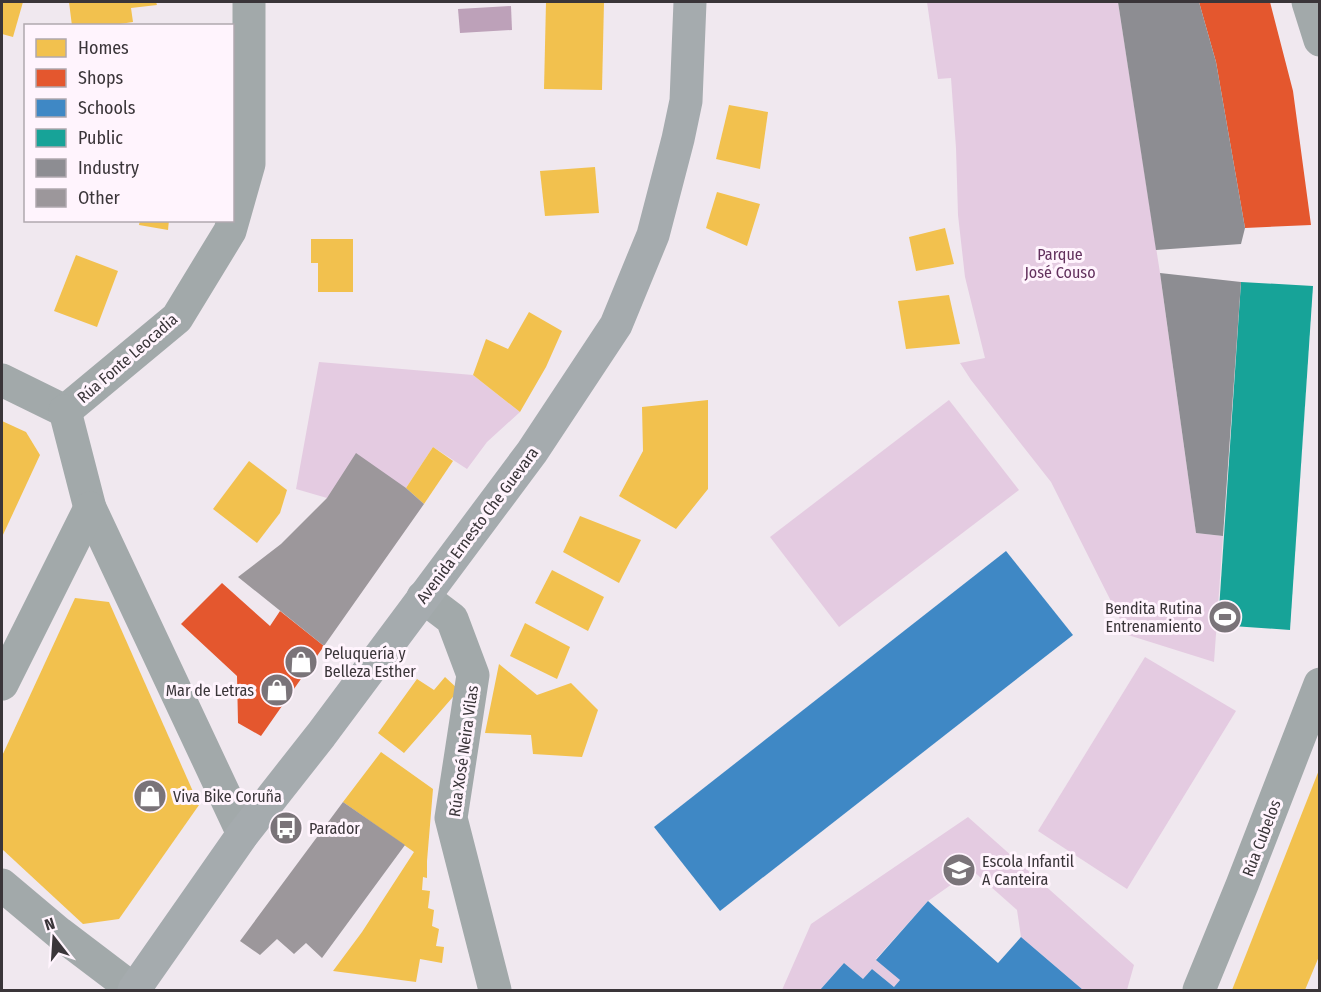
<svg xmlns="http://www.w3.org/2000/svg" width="1321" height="992" viewBox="0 0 1321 992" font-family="'Fira Sans Condensed',sans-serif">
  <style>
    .green { fill: #e4cbe1 }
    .water { fill: #bda1b9 }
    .homes { fill: #f2c14e }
    .shops { fill: #e4572e }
    .schools { fill: #3f88c5 }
    .public { fill: #17a398 }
    .industry { fill: #8d8d92 }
    .building { fill: #9c979b }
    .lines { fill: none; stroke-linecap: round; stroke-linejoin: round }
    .minor { stroke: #a2a9aa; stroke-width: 33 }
    .major { stroke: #a5abae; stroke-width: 33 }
    .labels { text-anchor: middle; stroke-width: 6; stroke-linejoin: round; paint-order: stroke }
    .park-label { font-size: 16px; fill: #62315d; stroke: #fff4fd }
    .street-label { font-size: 16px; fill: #3a3539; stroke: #fff4fd }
    .poi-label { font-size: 16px; fill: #3a3539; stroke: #fff4fd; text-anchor: start }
  </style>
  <rect width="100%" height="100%" fill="#f0e8ef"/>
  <g class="green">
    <path d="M927,2H1118L1160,273L1196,533L1223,536L1214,662L1128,635L1051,482L971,380L960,363L985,358L965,277L958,215L956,148L951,78L938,79Z"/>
    <path d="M319,362L473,375L520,412L487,442L467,469L433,447L406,488L327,498L296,489Z"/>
    <path d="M949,400L1019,490L839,627L770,537Z"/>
    <path d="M1145,657L1236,711L1127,889L1038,831Z"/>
    <path d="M968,817L1134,965L1127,990H1083L1021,937L1017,910L972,870L928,901L876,959L900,980L894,987L872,969L863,979L844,963L820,990H782L811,924Z"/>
  </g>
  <path class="water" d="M511,6L512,30L460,33L458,9Z"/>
  <g class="homes">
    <path d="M2,2H23L13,37L2,34Z"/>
    <path d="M69,2H156L157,5L131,8L133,22L107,26H72Z"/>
    <path d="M546,2H604L602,90L544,89Z"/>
    <path d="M729,105L768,112L760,169L716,159Z"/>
    <path d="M595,167L599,213L545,216L540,171Z"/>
    <path d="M717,192L760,204L747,246L706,228Z"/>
    <path d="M140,220H169L168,230L139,225Z"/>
    <path d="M945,228L954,264L916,271L909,237Z"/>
    <path d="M311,239H353V292H318V263H311Z"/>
    <path d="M76,255L118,271L97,327L54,311Z"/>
    <path d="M949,295L960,344L906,349L898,301Z"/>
    <path d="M529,312L562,331L546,367L520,412L473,375L486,339L508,349Z"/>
    <path d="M708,400V489L676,529L619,496L643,451L642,407Z"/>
    <path d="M2,421L26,432L40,455L2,537Z"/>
    <path d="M433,447L453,461L424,504L406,488Z"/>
    <path d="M249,461L287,490L280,513L257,543L213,509Z"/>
    <path d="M580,516L641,540L619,583L563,552Z"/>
    <path d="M552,570L604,597L588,631L535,603Z"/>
    <path d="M75,598L109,602L199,805L119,919L83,924L2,849V756Z"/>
    <path d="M525,623L570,647L557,679L510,656Z"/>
    <path d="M499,664L537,695L571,683L598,710L582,757L533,754L531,735L485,733Z"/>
    <path d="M445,677L459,690L404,753L378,733L417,679L434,690Z"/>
    <path d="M381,752L433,789L427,861V878L423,877L422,890L430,891L428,908L434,910L432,926L439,929L436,946L444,947L442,963L420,959L416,982L333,971L362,932L414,852L343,802Z"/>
    <path d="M1319,770L1320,954L1305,990H1232Z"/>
  </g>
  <g class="shops">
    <path d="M1199,2H1270L1293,91L1311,225L1245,228L1216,62Z"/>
    <path d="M222,583L270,626L280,611L324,646L261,736L238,723L237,676L181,624Z"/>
  </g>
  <g class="schools">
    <path d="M1006,551L1073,635L720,911L654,827Z"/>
    <path d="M928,901L998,963L1021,937L1083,990H820L844,963L863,979L872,969L894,987L900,980L876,960Z"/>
  </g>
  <path class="public" d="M1241,282L1313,286L1290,630L1218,625Z"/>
  <g class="industry">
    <path d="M1118,2H1199L1216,62L1245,228L1241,244L1156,250Z"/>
    <path d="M1160,273L1241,282L1223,536L1196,533Z"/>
  </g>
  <g class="building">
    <path d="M356,453L406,488L424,504L324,646L238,577L281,544L327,498Z"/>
    <path d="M343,802L405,845L322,958L306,943L294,954L277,939L260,955L240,941Z"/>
  </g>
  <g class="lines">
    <g class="minor">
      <path d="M1308,2L1320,40"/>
      <path d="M2,380L65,411"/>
      <path d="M65,411L177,318L230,231L249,164V2"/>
      <path d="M65,411L90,508L243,834"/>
      <path d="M423,597L452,619L473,675L451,818L495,990"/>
      <path d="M2,684L90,508"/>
      <path d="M2,885L59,933L134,990"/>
      <path d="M1199,990L1242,885L1320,684"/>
    </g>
    <path class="major" d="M134,990L243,834L321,735L532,452L616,325L653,235L678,139L686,101L690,2"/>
  </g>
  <defs>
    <symbol id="stadium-disc" viewBox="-11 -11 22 22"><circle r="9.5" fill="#7a7479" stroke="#fff4fd"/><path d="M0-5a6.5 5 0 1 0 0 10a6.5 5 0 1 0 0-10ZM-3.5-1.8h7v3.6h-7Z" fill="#fff"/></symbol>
    <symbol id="shop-disc" viewBox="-11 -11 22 22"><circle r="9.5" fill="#7a7479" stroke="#fff4fd"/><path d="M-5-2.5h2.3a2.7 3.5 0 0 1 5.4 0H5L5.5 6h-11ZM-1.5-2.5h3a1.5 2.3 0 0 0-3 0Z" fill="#fff"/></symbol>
    <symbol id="bus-disc" viewBox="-11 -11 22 22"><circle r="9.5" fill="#7a7479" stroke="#fff4fd"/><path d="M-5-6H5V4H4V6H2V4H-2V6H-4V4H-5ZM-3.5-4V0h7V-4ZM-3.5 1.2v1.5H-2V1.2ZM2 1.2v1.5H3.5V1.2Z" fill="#fff"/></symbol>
    <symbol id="school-disc" viewBox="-11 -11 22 22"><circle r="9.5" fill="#7a7479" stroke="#fff4fd"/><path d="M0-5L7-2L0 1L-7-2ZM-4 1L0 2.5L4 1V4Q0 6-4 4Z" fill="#fff"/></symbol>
  </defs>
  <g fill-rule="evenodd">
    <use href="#stadium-disc" x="1206" y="598" width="38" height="38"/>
    <use href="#shop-disc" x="282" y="643" width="38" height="38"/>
    <use href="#shop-disc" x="258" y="671" width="38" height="38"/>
    <use href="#shop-disc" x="131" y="777" width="38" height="38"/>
    <use href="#bus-disc" x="267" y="809" width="38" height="38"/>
    <use href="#school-disc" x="940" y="851" width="38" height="38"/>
  </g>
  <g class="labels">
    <g class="park-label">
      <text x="1060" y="260">Parque<tspan x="1060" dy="18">José Couso</tspan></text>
    </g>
    <g class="street-label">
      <text transform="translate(127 358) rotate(-41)" y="6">Rúa Fonte Leocadia</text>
      <text transform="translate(477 525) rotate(-53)" y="6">Avenida Ernesto Che Guevara</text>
      <text transform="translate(463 751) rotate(-82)" y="6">Rúa Xosé Neira Vilas</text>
      <text transform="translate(1261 838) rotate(-69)" y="6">Rúa Cubelos</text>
    </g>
    <g class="poi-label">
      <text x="1202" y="614" text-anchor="end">Bendita Rutina<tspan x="1202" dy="18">Entrenamiento</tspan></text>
      <text x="324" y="659">Peluquería y<tspan x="324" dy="18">Belleza Esther</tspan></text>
      <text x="254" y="696" text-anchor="end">Mar de Letras</text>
      <text x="173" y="802">Viva Bike Coruña</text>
      <text x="309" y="834">Parador</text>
      <text x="982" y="867">Escola Infantil<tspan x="982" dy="18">A Canteira</tspan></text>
    </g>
  </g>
  <rect width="1321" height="992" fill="none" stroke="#3a3539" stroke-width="6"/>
  <rect x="24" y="24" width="210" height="198" fill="#fff4fd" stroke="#b0a8af" stroke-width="1.5"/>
  <rect x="36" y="39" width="30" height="18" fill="#f2c14e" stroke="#b0a8af" stroke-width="1.5"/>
  <text x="78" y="54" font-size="18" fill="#3a3539">Homes</text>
  <rect x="36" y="69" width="30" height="18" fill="#e4572e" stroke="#b0a8af" stroke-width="1.5"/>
  <text x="78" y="84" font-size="18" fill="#3a3539">Shops</text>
  <rect x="36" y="99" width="30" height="18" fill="#3f88c5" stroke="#b0a8af" stroke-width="1.5"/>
  <text x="78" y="114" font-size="18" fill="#3a3539">Schools</text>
  <rect x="36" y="129" width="30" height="18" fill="#17a398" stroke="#b0a8af" stroke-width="1.5"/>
  <text x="78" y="144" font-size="18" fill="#3a3539">Public</text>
  <rect x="36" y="159" width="30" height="18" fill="#8d8d92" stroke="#b0a8af" stroke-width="1.5"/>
  <text x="78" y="174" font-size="18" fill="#3a3539">Industry</text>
  <rect x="36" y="189" width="30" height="18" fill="#9c979b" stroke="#b0a8af" stroke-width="1.5"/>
  <text x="78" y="204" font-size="18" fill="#3a3539">Other</text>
  <g transform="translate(54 938) rotate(343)" stroke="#fff4fd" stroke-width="4.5" paint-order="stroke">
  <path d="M0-4.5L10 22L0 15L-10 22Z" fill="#3a3539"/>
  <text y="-9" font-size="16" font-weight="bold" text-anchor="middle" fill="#3a3539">N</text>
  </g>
</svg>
